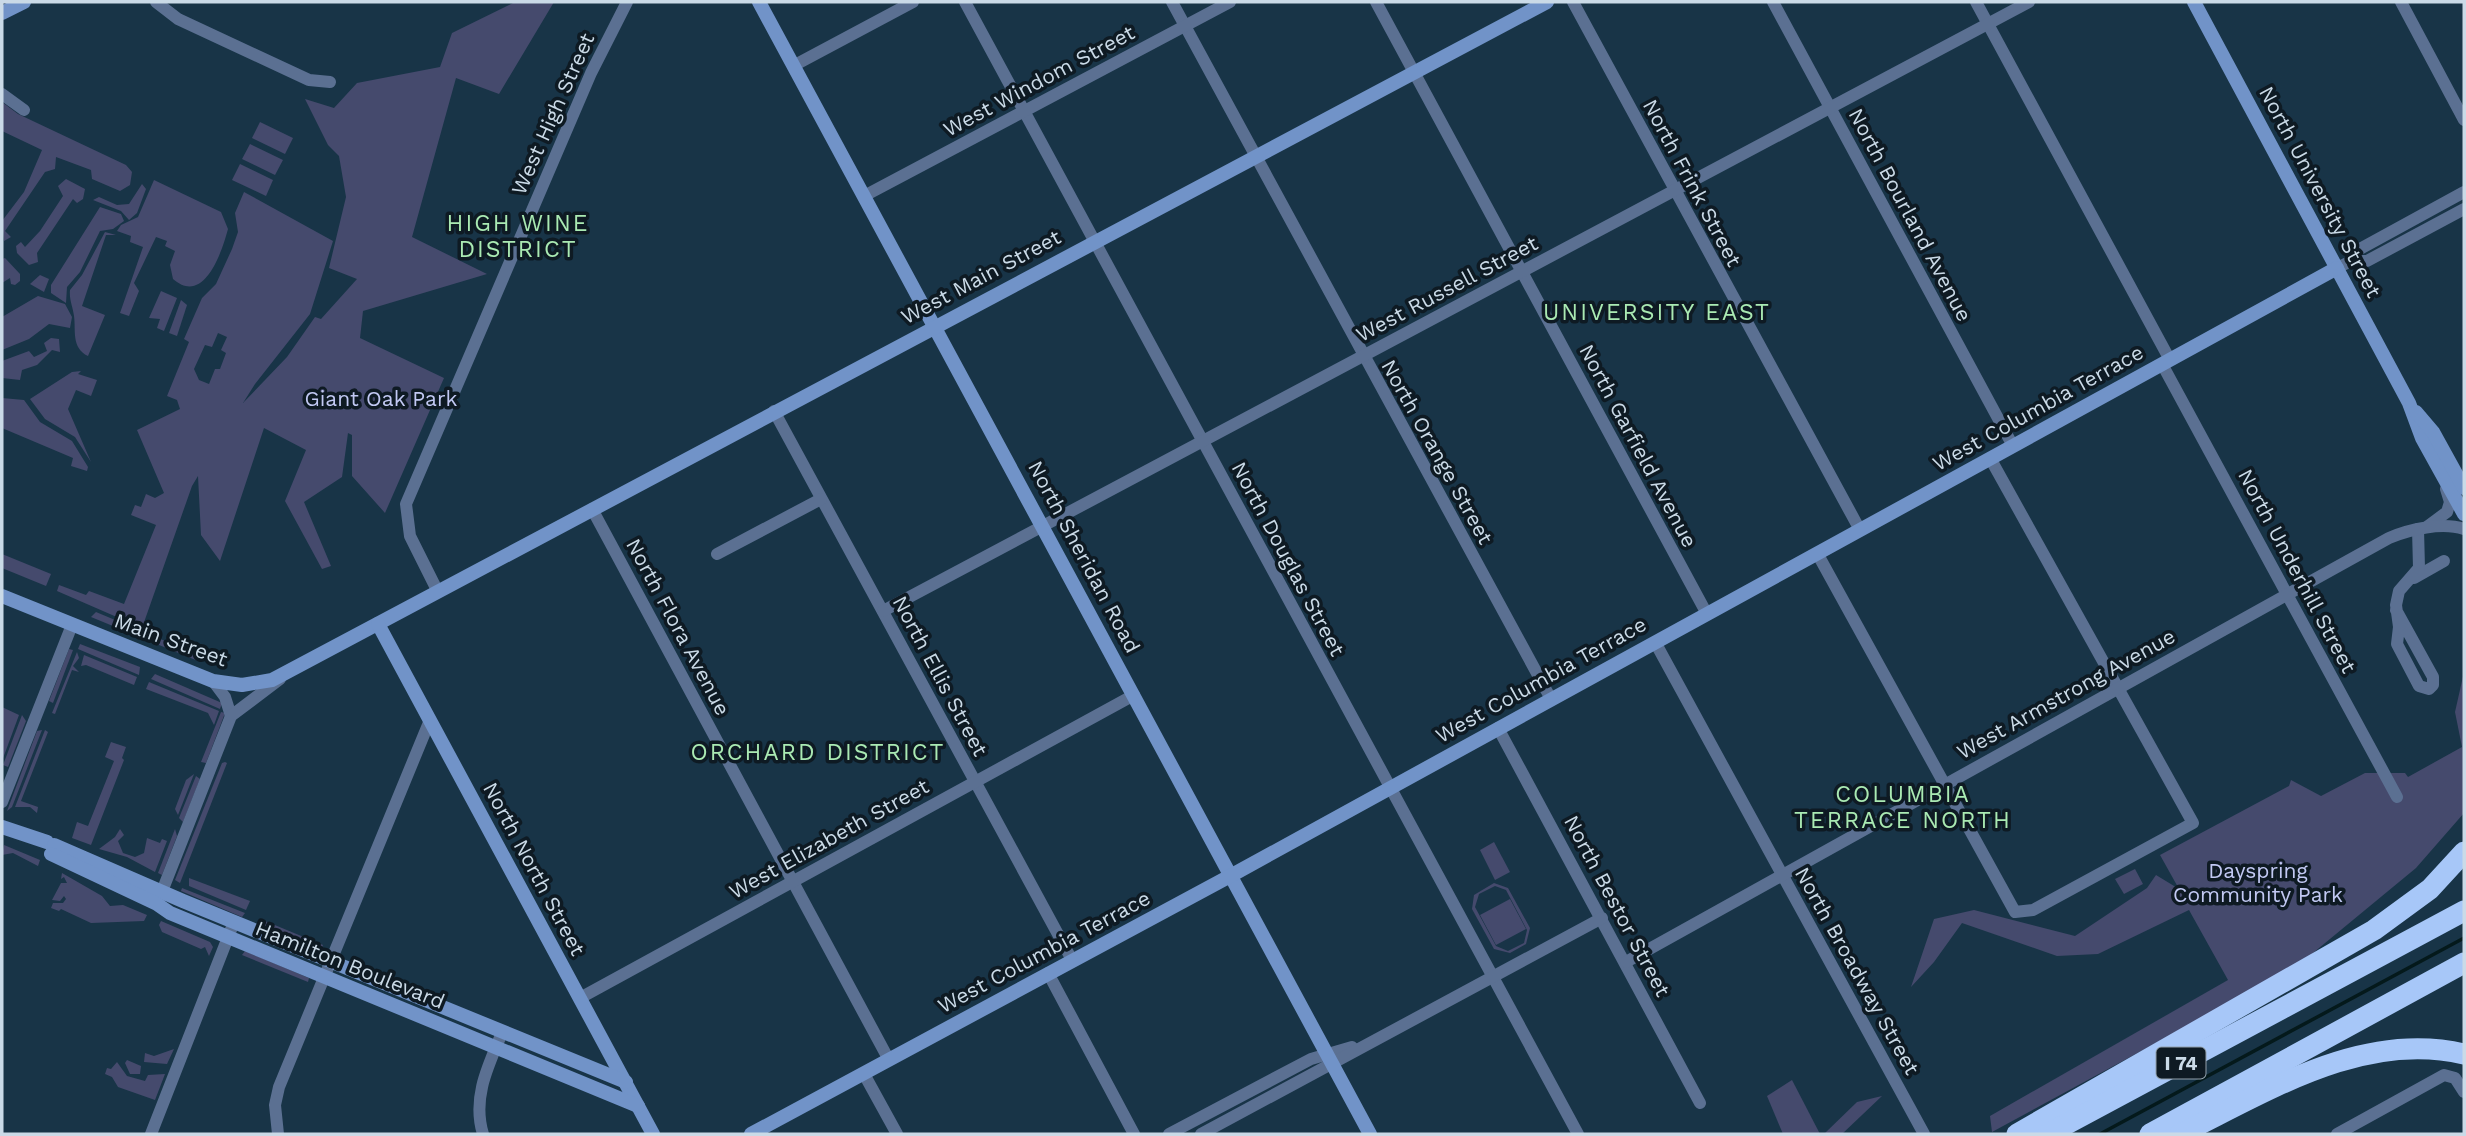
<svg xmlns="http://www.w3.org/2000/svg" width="2466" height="1136" viewBox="0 0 2466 1136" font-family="'Work Sans',sans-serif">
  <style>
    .green { fill: #454a6d; fill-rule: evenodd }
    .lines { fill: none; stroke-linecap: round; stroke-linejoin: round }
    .stream { stroke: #04191b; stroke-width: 3.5 }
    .street { stroke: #5b7092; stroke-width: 12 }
    .secondary { stroke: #7193c8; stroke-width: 14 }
    .highway { stroke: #a7c7f8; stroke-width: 21 }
    .labels { text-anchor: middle; stroke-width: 7; stroke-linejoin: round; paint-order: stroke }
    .shield { fill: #0e1a23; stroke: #92a0ac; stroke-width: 2 }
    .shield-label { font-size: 19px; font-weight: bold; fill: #cadae7 }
    .street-label { font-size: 21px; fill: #cadae7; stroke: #0e1a23 }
    .park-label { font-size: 21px; fill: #c2c9f3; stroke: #0e1a23 }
    .neighbourhood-label { font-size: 23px; letter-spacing: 2px; fill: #aaeab3; stroke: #0e1a23 }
  </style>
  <rect width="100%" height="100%" fill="#183447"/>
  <g class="green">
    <path d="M515,2H554L499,94L456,78L412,237L487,274L363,311L360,338L444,378L385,513L352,476V435L348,433L342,477L304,502L331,566L322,569L285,501L306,450L264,428L220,561L201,535L198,476L192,486L142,628L57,591L59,585L86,595L89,591L124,604L156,525L131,515L135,505L141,507L146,494L155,498L164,493L137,430L180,409L177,400L167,396L189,342L184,339L202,298L216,284L232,249L238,232L235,213L244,192L333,241L310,314L255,384L243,403L287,357L315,317L321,319L357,279L329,268L346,197L339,156L328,145L305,99L334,108L357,83L440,67L452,33ZM218,333L227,337L221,350L226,353L220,369H215L209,384L199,380L194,369L205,345L212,347Z"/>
    <path d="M2,102L18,114L126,165L132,172L130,185L120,191L92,179L91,170L56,157L55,169L45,172L5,231L11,237L4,241L2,221L24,192L42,150L2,131Z"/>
    <path d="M260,122L293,138L285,154L252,138Z"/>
    <path d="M250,144L283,160L275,175L242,159Z"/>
    <path d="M240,164L273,180L266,196L232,180Z"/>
    <path d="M66,179L85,189L83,199L77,203L73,199L37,253L38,262L29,265L17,253L16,246L21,242L25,247L40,231L63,196L58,186Z"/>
    <path d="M154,180L221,212L228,229C222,252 204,306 173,279L170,265L175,251L165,246L167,241L156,237L134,283L139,291L129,316L120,313L143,247L130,242L131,236L117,231L121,225L138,217Z"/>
    <path d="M142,184L146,189L137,213L129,220L121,211L93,200L99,197L117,205L129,204Z"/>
    <path d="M100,207L121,214L124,221L113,229L100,231L80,272L67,287L66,303L51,293V285Z"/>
    <path d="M105,232L116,235H106L82,306L105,315L88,356C71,348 76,330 74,316C73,307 69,300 70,290L82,275Z"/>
    <path d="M5,258L20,274V281L15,285L11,284L10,278L2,283V259Z"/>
    <path d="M40,275L49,279L44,292L30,284Z"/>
    <path d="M161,291L177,298L164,331L157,328L160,319L149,318Z"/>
    <path d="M38,296L65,304L72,317L70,328L49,324L29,339L2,350V317Z"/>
    <path d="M181,300L187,305L177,336L169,333Z"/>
    <path d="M51,338L59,339L60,352L52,350L37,365L22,370L20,380L2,378V361L29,351L34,357L47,351L44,343Z"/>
    <path d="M81,371L78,374L97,380L91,396L76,390L68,409L91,462L75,437L45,419L30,399L72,372Z"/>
    <path d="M2,398L24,400L40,422L72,441L88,467L87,471L71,466L73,458L2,428Z"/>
    <path d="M2,554L51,574L46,586L2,568Z"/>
    <path d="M96,612L201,656L198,661L91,617Z"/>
    <path d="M80,644L140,667L139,675L78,649Z"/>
    <path d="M69,649L73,650L53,703L49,701Z"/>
    <path d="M77,652L79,658L73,666L79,672L72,670L55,714L52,713Z"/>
    <path d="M84,655L137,677L134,685L86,665L81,666Z"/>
    <path d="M2464,672V813L2416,868L2296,967L1992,1132L1990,1116L2228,980L2189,910L2098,954L2057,956L1962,923L1934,962L1911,987L1934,919L1974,910L2075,936L2147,888L2156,875L2179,889L2160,855L2289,786L2291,780L2321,796L2365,773H2405L2408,777L2462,747L2455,712Z"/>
    <path d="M155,674L222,703L220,709L151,679Z"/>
    <path d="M149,682L219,711L214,725L208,713L146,689Z"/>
    <path d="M2,707L19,715L2,761Z"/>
    <path d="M221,712L225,713L206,763L201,762Z"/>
    <path d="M22,715L26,721L8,767L3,765Z"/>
    <path d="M42,730L12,807L7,811L37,731Z"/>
    <path d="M45,730L48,732L21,801L38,807L37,813L30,807H15Z"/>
    <path d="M111,742L126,747L122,758L124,760L91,845L72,838L77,822L88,826L114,761L105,757Z"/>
    <path d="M225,762L227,763L180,883L175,880L222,763Z"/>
    <path d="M194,774L178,815L175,809L186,780Z"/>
    <path d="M196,776L200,779L183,822L179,818Z"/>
    <path d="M120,829L124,835L118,841L123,853L135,857L144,853L147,838L160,843L162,839L167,841L155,872L127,857L99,849L115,837Z"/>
    <path d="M175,829L177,836L162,875L158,873Z"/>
    <path d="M1494,842L1510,872L1495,880L1480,850Z"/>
    <path d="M4,845L40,860L38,866L13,853L2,855Z"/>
    <path d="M2135,869L2143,884L2124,894L2115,879Z"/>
    <path d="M62,873L102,896L110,906L123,905L147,915L144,921L91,923L61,909L59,911L51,908L53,903H63L66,899L64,896L60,901L52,900L61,883H67L64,877L61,879Z"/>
    <path d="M189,878L250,901L246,910L189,886Z"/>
    <path d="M1494,883L1508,888L1530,928L1526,944L1510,953L1494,949L1472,909L1474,895ZM1495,886L1506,890L1527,930L1524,943L1508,951L1496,946L1475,907L1479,894Z"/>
    <path d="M182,888L245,913L242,917L181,891Z"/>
    <path d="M1510,899L1526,929L1496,945L1480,915Z"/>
    <path d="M161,921L210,942L213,947L209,956L205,947L201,949L162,932L159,925Z"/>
    <path d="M265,921L323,945L321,950L265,926Z"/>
    <path d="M245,951L309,978L308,982L242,955Z"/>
    <path d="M174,1049L167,1064L144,1062L145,1053L154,1056Z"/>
    <path d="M127,1060L141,1066L140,1074H130L125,1063Z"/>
    <path d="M117,1062L127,1076L145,1081L148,1075L165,1074L155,1100L118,1087L112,1077L105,1074L107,1068L111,1069Z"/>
    <path d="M1792,1080L1820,1134H1783L1767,1096Z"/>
    <path d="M1882,1096L1842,1134H1824L1857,1102Z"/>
  </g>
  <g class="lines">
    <path class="stream" d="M2100,1134L2464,938"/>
    <g class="street">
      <path d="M156,2L178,19L309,80L330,82"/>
      <path d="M965,2L1578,1134"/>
      <path d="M1172,2L1551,699"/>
      <path d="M1376,2L1707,614"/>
      <path d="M1573,2L1860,530"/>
      <path d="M1773,2L2013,446"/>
      <path d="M1976,2L2170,360"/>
      <path d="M2401,2L2464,120"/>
      <path d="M793,66L913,2"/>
      <path d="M2,94L24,110"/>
      <path d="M866,195L1230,2"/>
      <path d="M2351,261L2358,250L2464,192"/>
      <path d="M2337,268L2351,261H2367L2464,209"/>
      <path d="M2162,364L2397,797"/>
      <path d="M774,411L1072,960"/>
      <path d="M592,509L889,1060"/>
      <path d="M2428,526L2447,512L2450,502L2446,489"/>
      <path d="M1817,553L2015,912L2033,910L2193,823L1990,458"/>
      <path d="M717,554L821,499"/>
      <path d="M2414,578L2444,561"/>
      <path d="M438,592L410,536L406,504L591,73L627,2"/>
      <path d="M2396,610L2433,677V685L2429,689L2419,686L2397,644L2399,627L2396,605L2399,591L2419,568L2418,529"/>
      <path d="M883,611L2029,2"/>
      <path d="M1655,642L1924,1134"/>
      <path d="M213,681L225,697L231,716"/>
      <path d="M1498,728L1700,1103"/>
      <path d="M2,802L72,625"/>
      <path d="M159,899L231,716L280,679"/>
      <path d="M1626,962L2389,538C2410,529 2442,522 2464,529"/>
      <path d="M1048,973L1134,1134"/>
      <path d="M580,998L1134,695"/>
      <path d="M864,1074L897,1134"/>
      <path d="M151,1134L234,922"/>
      <path d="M278,1134L275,1105L279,1087L430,720"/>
      <path d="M483,1134C472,1098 488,1066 502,1033"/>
      <path d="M1169,1134L1311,1059L1352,1047"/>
      <path d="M1201,1134L1602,918"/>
      <path d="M2337,1134L2444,1075L2455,1078L2464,1092"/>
    </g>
    <g class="secondary">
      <path d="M759,2L1370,1134"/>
      <path d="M2194,2L2409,403L2422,438L2464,514"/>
      <path d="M2,13L24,2"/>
      <path d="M2416,412L2433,432L2464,488"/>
      <path d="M2,596L213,681L242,685L272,680L1547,2"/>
      <path d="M378,624L653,1134"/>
      <path d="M2,827L47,842"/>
      <path d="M54,845L183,901L626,1082"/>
      <path d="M51,854L157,904L170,913L638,1106"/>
      <path d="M751,1134L1232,875L2337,268"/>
    </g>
    <g class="highway">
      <path d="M2017,1134L2374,930L2430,889L2464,852"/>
      <path d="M2048,1134L2464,911"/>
      <path d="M2150,1134L2464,963"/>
      <path d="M2180,1134C2268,1091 2363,1030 2464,1054"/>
    </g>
  </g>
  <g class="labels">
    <rect class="shield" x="2156.5" y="1047.5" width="49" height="31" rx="5"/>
    <g class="shield-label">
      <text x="2181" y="1070">I 74</text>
    </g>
    <g class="street-label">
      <text transform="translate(1039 81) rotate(-28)" y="7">West Windom Street</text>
      <text transform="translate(553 114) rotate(-66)" y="7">West High Street</text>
      <text transform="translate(1692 183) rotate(62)" y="7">North Frink Street</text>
      <text transform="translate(2320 192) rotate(62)" y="7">North University Street</text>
      <text transform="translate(1910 215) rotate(62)" y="7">North Bourland Avenue</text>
      <text transform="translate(981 277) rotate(-28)" y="7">West Main Street</text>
      <text transform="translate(1447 289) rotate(-28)" y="7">West Russell Street</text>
      <text transform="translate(2038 408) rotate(-29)" y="7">West Columbia Terrace</text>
      <text transform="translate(1638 446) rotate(62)" y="7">North Garfield Avenue</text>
      <text transform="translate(1437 452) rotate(61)" y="7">North Orange Street</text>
      <text transform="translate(1084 557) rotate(62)" y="7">North Sheridan Road</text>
      <text transform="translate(1288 559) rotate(62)" y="7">North Douglas Street</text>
      <text transform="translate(2297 571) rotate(62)" y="7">North Underhill Street</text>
      <text transform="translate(678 627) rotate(62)" y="7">North Flora Avenue</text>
      <text transform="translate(171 640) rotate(20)" y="7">Main Street</text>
      <text transform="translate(940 676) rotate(62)" y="7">North Ellis Street</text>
      <text transform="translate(1541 680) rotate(-29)" y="7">West Columbia Terrace</text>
      <text transform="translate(2066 694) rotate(-29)" y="7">West Armstrong Avenue</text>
      <text transform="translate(829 839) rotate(-29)" y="7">West Elizabeth Street</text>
      <text transform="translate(534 869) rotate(62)" y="7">North North Street</text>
      <text transform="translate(1617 906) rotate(62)" y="7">North Bestor Street</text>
      <text transform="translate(1044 952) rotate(-28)" y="7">West Columbia Terrace</text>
      <text transform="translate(350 965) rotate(22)" y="7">Hamilton Boulevard</text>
      <text transform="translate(1857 971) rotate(61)" y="7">North Broadway Street</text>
    </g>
    <g class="park-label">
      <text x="381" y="406">Giant Oak Park</text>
      <text x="2258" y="878">Dayspring<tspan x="2258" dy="24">Community Park</tspan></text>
    </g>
    <g class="neighbourhood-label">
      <text x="518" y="231">HIGH WINE<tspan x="518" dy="26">DISTRICT</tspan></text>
      <text x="1657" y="320">UNIVERSITY EAST</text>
      <text x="818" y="760">ORCHARD DISTRICT</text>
      <text x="1903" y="802">COLUMBIA<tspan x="1903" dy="26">TERRACE NORTH</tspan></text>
    </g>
  </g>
  <rect width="2466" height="1136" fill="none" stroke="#cadae7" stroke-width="7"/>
</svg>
